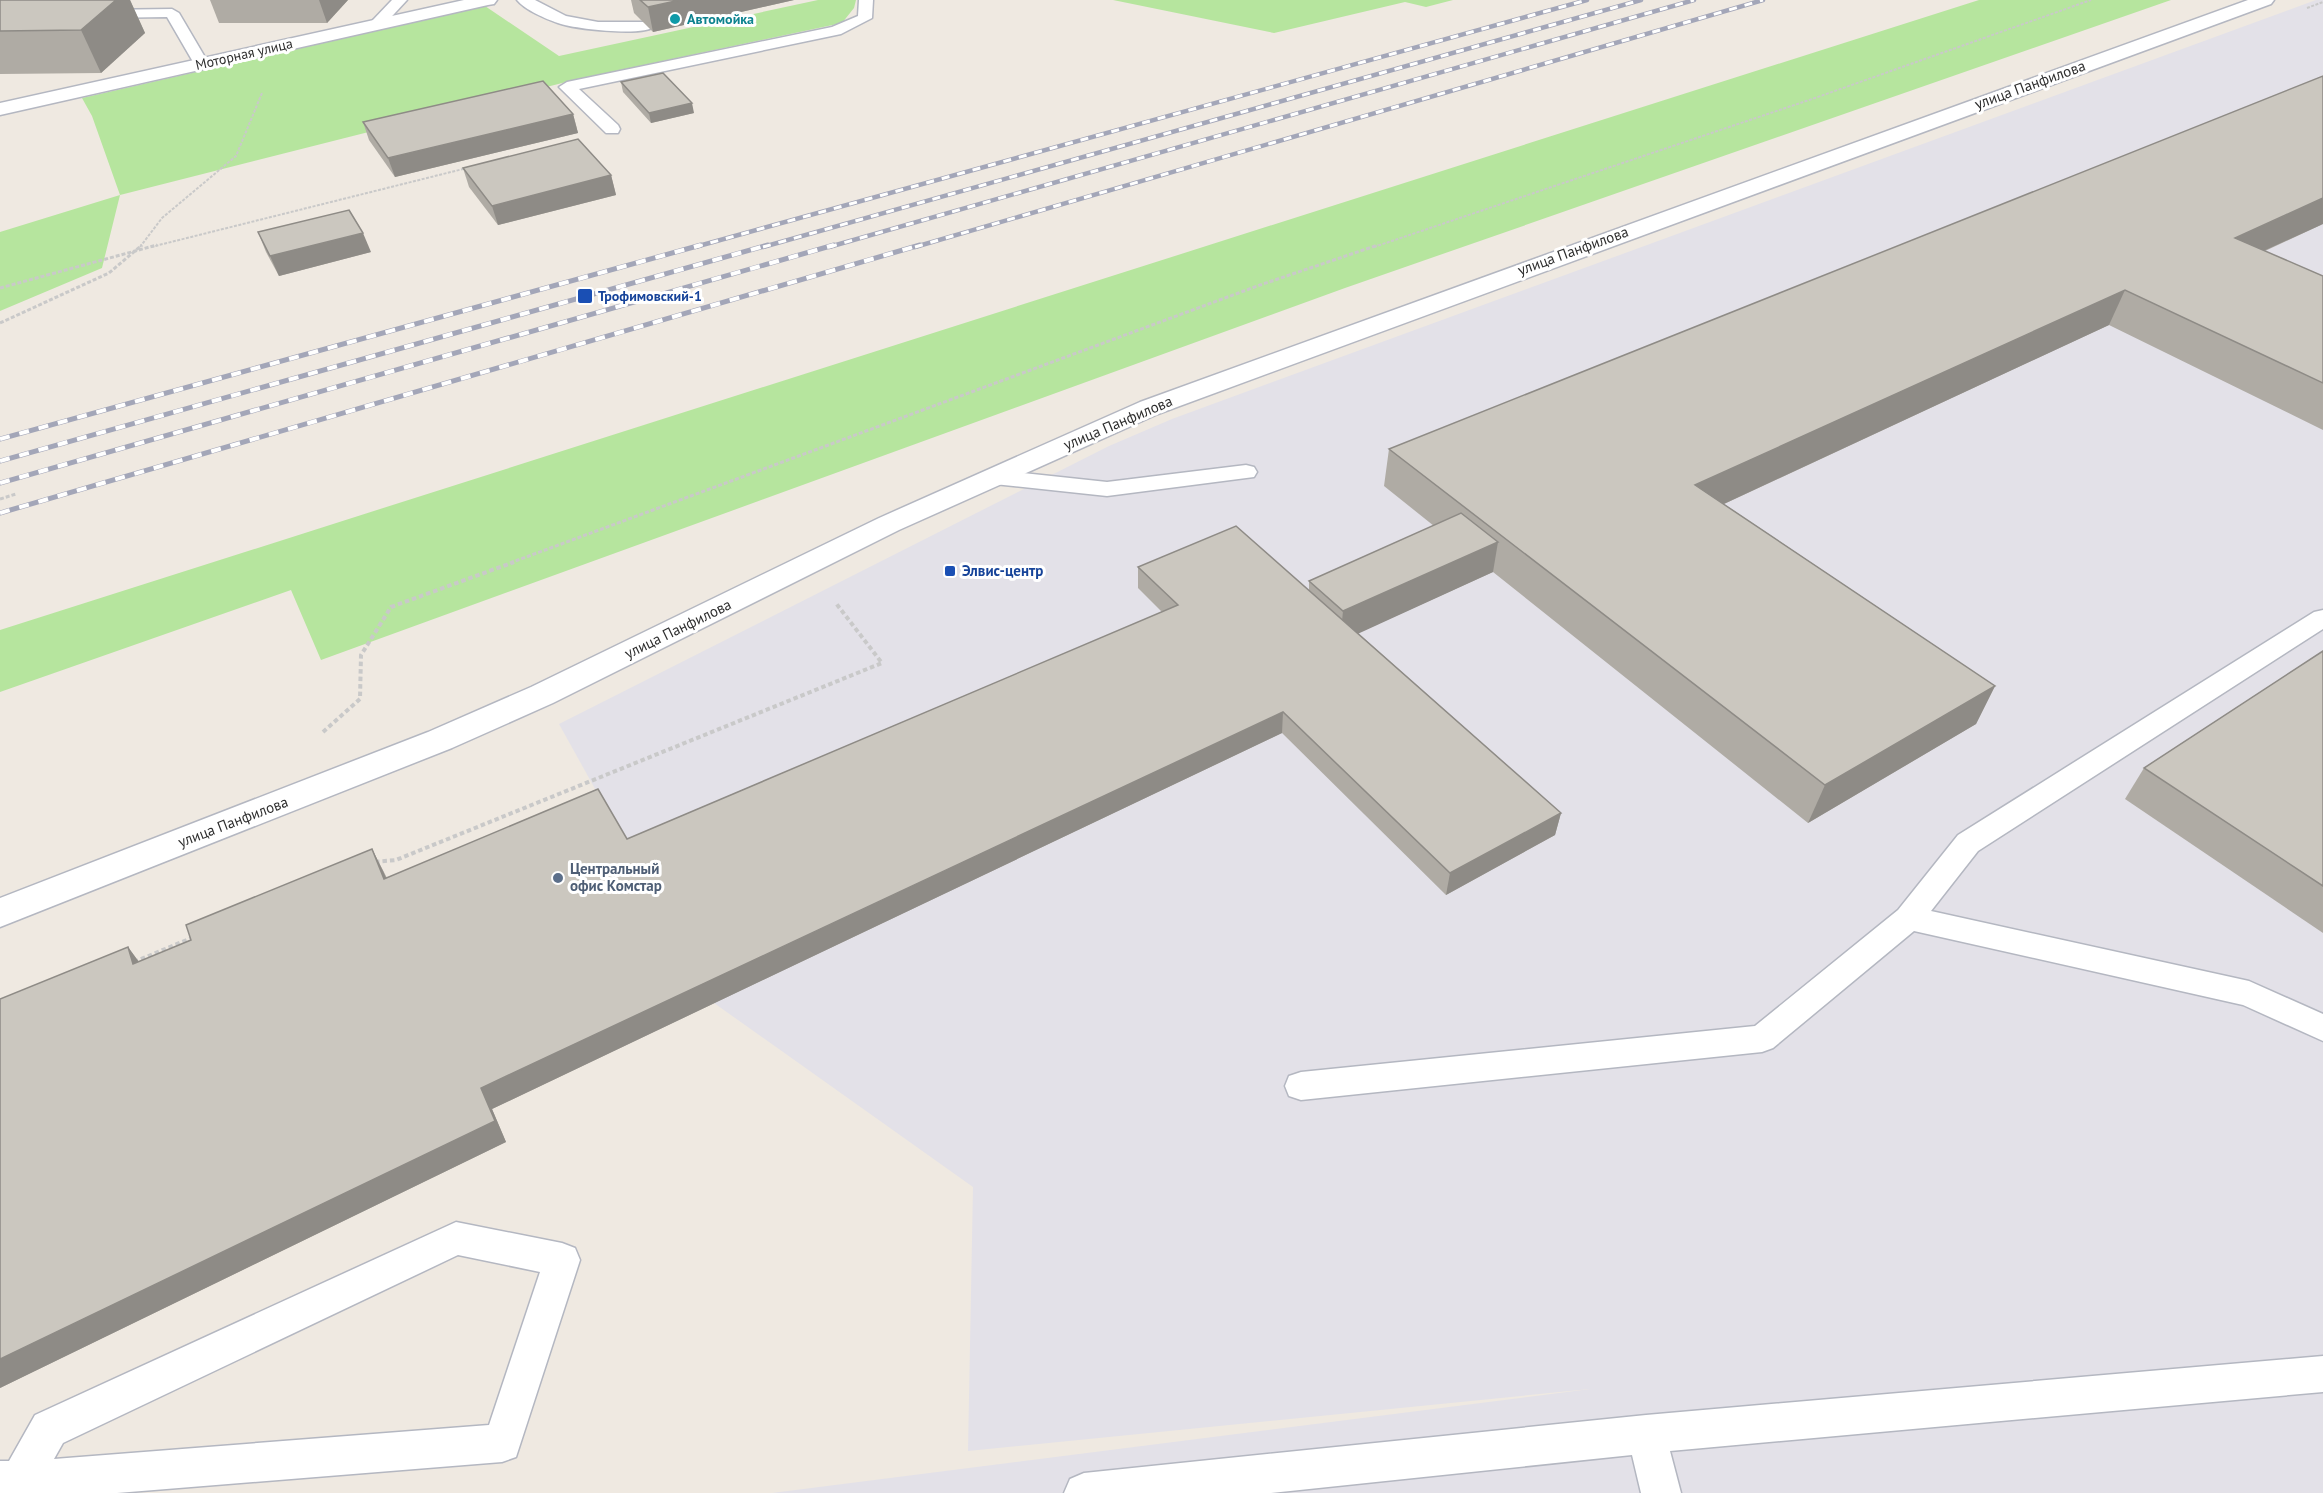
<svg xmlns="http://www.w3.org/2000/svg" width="2323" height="1493" viewBox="0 0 2323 1493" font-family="'PT Sans',sans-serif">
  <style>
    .industrial { fill: #e3e1e8 }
    .green { fill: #b6e59e }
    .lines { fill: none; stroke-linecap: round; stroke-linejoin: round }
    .lane-casing { stroke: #b4b7c1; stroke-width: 3 }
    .street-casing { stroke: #b4b7c1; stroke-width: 3 }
    .secondary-casing { stroke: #b4b7c1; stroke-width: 3 }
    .path-far2 { stroke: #c9c9c9; stroke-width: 2; stroke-dasharray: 3 1.5; stroke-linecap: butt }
    .path-far1 { stroke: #c9c9c9; stroke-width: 3; stroke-dasharray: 4 2; stroke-linecap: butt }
    .path { stroke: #c9c9c9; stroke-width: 4; stroke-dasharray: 4.5 3; stroke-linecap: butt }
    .lane { fill: #fff; fill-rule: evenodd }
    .street { fill: #fff; fill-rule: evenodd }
    .secondary { fill: #fff; fill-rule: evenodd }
    .rail-far1-casing { stroke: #a3a6b8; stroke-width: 4.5 }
    .rail-casing { stroke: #a3a6b8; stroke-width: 5 }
    .rail-far1 { stroke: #fff; stroke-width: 3; stroke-dasharray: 8; stroke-linecap: butt }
    .rail { stroke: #fff; stroke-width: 4; stroke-dasharray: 10; stroke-linecap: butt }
    .wall { fill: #afaba4 }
    .shaded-wall { fill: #8e8b86 }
    .building { fill: #cbc7bf; stroke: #8e8b86; stroke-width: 1.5 }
    .culture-dot { fill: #0f9aa8; stroke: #fff; stroke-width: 2 }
    .transit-dot { fill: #1a4fb4; stroke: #fff; stroke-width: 2 }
    .service-dot { fill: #5c6f8a; stroke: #fff; stroke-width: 2 }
    .labels { text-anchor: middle; stroke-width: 6; stroke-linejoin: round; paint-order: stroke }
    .far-culture-label { font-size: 14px; font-weight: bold; fill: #0d838f; stroke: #fff; text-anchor: start }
    .far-street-label { font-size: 14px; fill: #2e2e2e; stroke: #fff }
    .far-transit-label { font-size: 14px; font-weight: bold; fill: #164399; stroke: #fff; text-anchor: start }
    .street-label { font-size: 15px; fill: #2e2e2e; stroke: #fff }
    .transit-label { font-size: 15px; font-weight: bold; fill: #164399; stroke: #fff; text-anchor: start }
    .service-label { font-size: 15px; font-weight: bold; fill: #4e5e75; stroke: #fff; text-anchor: start }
  </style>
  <rect width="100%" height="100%" fill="#efe9e1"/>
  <path class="industrial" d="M2316,0H2323V1493H772L1590,1389L968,1451L973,1187L714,1003L559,724L1109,446L1172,419Z"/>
  <g class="green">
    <path d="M818,0H856L854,8L842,23L578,79L120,195L102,268L0,311V232L120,195L92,116L82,98L485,6L559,56Z"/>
    <path d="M1113,0H1453L1426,7L1405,2L1274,33Z"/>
    <path d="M1979,0H2171L1345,288L321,660L291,590L0,692V630Z"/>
  </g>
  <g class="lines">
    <defs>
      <g id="lane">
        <path d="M392,0H407L382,27H372L370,24L372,21Z"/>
        <path d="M517,0H535L566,16L598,22H648L655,26C645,37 574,29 558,23C546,19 525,10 517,0Z"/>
        <path d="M859,0H873L872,18L841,34L579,89L618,125L620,129L618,133H606L559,87L567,82L832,27L858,16Z"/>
        <path d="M172,9L179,13L209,64L206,67H196L167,17L99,18L92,14L99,10Z"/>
        <path d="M1246,465L1254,467L1257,472L1254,477L1107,496L994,484L986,482L983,477L986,472L994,470L1107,482Z"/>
        <path d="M2323,610V629L1978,851L1931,911L2249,981L2323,1014V1041L2243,1005L1914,931L1773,1048L1762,1052L1301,1100L1289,1096L1285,1086L1289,1076L1301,1072L1755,1026L1898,910L1958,835L2314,612Z"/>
        <path d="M456,1222L562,1243L575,1248L580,1260L516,1457L502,1462L117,1493H0V1461H9L35,1415ZM458,1255L540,1272L489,1425L54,1459L63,1443Z"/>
        <path d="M2323,1356V1392L1670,1451L1681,1493H1641L1632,1455L1271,1493H1064L1070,1479L1084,1473L1646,1415Z"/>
      </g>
      <path id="street" d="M464,0H497L494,4L488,5L0,115V103Z"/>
      <path id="secondary" d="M2248,0H2274L2271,4L1158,414L899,530L553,703L452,748L0,927V898L428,732L531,687L879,518L1140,402Z"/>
    </defs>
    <use href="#lane" class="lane-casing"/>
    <use href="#street" class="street-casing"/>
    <use href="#secondary" class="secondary-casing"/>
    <g class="path-far2">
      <path d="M2307,8L2323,2"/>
      <path d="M140,247L162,218L236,156L262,93"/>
      <path d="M151,247L467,168"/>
      <path d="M1374,247L1815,98L2091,0"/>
    </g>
    <g class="path-far1">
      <path d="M0,288L157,245"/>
      <path d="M0,323L109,273L142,245"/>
      <path d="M0,499L16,494"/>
      <path d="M510,563L1260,285L1378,245"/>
    </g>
    <g class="path">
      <path d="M323,732L360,699L361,655L391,607L514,562"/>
      <path d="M375,862L396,860L882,663L835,602"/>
      <path d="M134,962L194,937"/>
    </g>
    <use href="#lane" class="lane"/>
    <use href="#street" class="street"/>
    <use href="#secondary" class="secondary"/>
    <defs>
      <g id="rail-far1">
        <path d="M695,247L1587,0"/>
        <path d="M763,247L1641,0"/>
        <path d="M829,247L1694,0"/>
        <path d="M915,247L1763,0"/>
      </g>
      <g id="rail">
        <path d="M0,439L701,245"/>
        <path d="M0,461L768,245"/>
        <path d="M0,483L834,245"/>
        <path d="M0,513L920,245"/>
      </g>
    </defs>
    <use href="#rail-far1" class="rail-far1-casing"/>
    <use href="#rail" class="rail-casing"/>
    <use href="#rail-far1" class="rail-far1"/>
    <use href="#rail" class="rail"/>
  </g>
  <g class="wall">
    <path d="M0,0H130L145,33L101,73L0,74Z"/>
    <path d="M210,0H348L327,23H219Z"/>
    <path d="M631,0H794L653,32L634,13Z"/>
    <path d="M621,82L694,113L651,123L623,92Z"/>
    <path d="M573,114L578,133L395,177L369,140L363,122Z"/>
    <path d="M463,168L611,175L616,195L498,225L469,187Z"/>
    <path d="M2323,224L2265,251L2323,276V430L2109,325L1724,504L1995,686L1976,724L1808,823L1493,572L1358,633L1561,813L1555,835L1446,895L1282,733L492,1109L506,1142L0,1388L128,947L139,962L191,940L372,849L387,878L627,839L1162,612L1138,588V567L1309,590V581L1434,526L1384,486L1389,449Z"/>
    <path d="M258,232L371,252L279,276L266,252Z"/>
    <path d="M2323,651V933L2125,799L2144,768Z"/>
  </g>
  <g class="shaded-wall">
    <path d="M116,0H130L145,33L101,73L81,30Z"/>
    <path d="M319,0H348L327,23Z"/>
    <path d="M680,0H794L653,32L648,7Z"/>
    <path d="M692,103L694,113L651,123L649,113Z"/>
    <path d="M573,114L578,133L395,177L388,158Z"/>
    <path d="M611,175L616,195L498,225L492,206Z"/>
    <path d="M2323,198V224L2217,272L2235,238Z"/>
    <path d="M363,233L371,252L279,276L270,256Z"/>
    <path d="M2125,290L2109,325L1685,522L1695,485Z"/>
    <path d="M1498,542L1493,572L1340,642L1343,611Z"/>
    <path d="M1995,686L1976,724L1808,823L1825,785Z"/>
    <path d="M1283,712L1282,733L492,1109L506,1142L0,1388V1359L481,1088Z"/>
    <path d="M1561,813L1555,835L1446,895L1450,873Z"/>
    <path d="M372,849L383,871L396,901L384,879Z"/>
    <path d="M128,947L144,969L133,964Z"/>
  </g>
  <g class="building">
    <path d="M0,0H116L81,30L0,31Z"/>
    <path d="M640,0H680L648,7Z"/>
    <path d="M663,73L692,103L649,113L621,82Z"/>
    <path d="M2323,76V198L2235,238L2323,276V383L2125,290L1695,485L1995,686L1825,785L1389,449Z"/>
    <path d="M543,81L573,114L388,158L363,122Z"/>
    <path d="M578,139L611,175L492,206L463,168Z"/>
    <path d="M349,210L363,233L270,256L258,232Z"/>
    <path d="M1461,513L1498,542L1343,611L1309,581Z"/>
    <path d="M1236,526L1561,813L1450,873L1283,712L481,1088L495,1121L0,1359V999L128,947L133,964L191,940L186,925L372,849L384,879L598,789L627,839L1178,605L1138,567Z"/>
    <path d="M2323,651V886L2144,768Z"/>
  </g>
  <circle class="culture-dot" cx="675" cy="19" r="6"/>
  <g class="transit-dot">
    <rect x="577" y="288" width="16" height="16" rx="3"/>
    <rect x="944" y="565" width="12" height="12" rx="3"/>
  </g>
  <circle class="service-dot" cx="558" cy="878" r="6"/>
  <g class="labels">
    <g class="far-culture-label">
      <text x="687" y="24">Автомойка</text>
    </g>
    <g class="far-street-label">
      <text transform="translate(244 54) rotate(-13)" y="5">Моторная улица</text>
    </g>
    <g class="far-transit-label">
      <text x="598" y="301">Трофимовский-1</text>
    </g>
    <g class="street-label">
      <text transform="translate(2030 85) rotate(-20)" y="5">улица Панфилова</text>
      <text transform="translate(1573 251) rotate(-20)" y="5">улица Панфилова</text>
      <text transform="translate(1118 423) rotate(-23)" y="5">улица Панфилова</text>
      <text transform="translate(678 629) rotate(-26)" y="5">улица Панфилова</text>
      <text transform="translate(233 822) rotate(-21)" y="5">улица Панфилова</text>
    </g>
    <g class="transit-label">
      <text x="962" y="576">Элвис-центр</text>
    </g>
    <g class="service-label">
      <text x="570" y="874">Центральный<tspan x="570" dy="17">офис Комстар</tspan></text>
    </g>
  </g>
</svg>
